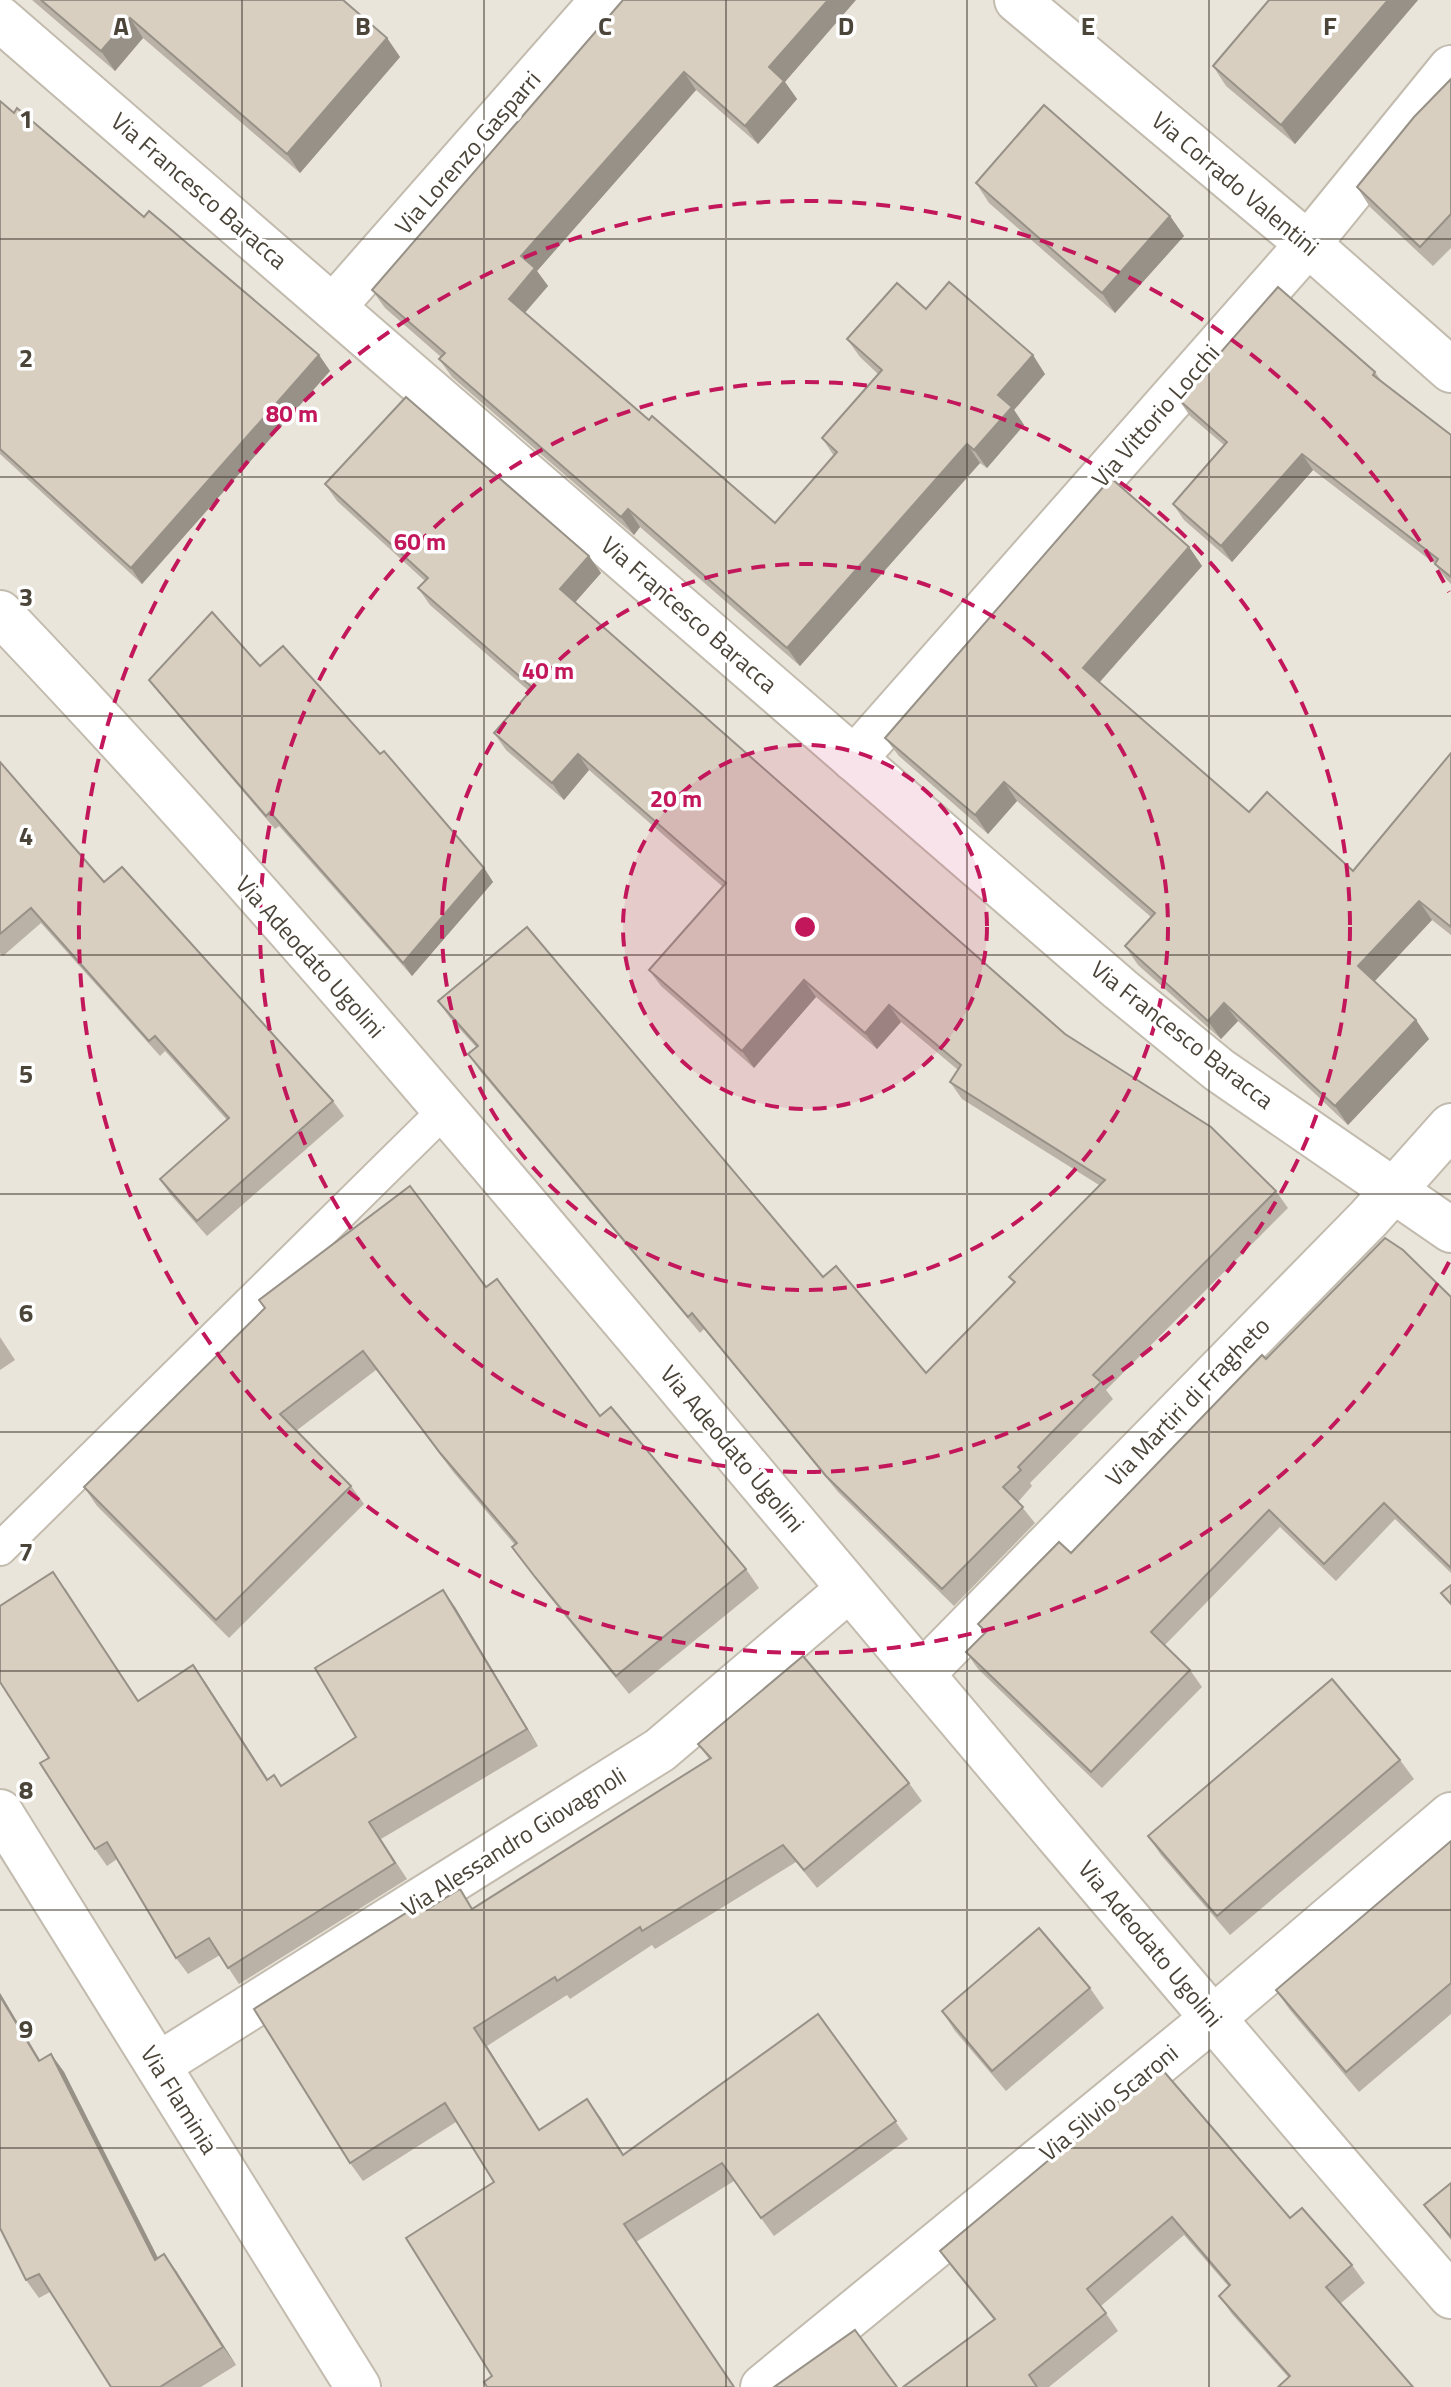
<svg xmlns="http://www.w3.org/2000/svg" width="1451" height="2387" viewBox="0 0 1451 2387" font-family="'Titillium Web',sans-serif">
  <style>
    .residential { fill: #eae5da }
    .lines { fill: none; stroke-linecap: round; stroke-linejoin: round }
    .service-casing { stroke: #c2bbae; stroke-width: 36 }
    .minor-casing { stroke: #c2bbae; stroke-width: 48 }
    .tertiary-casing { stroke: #c2bbae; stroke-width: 48 }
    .service { stroke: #fff; stroke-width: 32 }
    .minor { stroke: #fff; stroke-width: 44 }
    .tertiary { stroke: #fff; stroke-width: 44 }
    .wall { fill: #bab2a6 }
    .shaded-wall { fill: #979187 }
    .building { fill: #d8cfc1; stroke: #979187; stroke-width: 2 }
    .grid { fill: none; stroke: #4b4439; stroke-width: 2; stroke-opacity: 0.55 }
    .ring { fill: none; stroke: #c2185b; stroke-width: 4; stroke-dasharray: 14 10 }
    .labels { text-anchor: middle; stroke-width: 7; stroke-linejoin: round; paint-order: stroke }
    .street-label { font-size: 24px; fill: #4b4439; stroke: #fff }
    .grid-label { font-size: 26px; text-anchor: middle; font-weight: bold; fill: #4b4439; stroke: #fff; stroke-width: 7; stroke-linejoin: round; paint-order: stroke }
    .centre { fill: #c2185b; stroke: #fff; stroke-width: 4 }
    .ring-label { font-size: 24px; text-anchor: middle; font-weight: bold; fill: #c2185b; stroke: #fff; stroke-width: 7; stroke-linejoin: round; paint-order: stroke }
  </style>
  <rect width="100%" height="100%" fill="#f6f3ec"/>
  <rect class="residential" x="0" y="0" width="1451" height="2387"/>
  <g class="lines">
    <defs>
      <path id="service" d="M0,1549L446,1109"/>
      <g id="minor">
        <path d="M1017,0L1308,244L1451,370"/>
        <path d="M0,19L1120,989L1219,1070L1451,1230"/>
        <path d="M334,306L603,0"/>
        <path d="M0,613C239,863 462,1129 685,1393C939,1695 1193,1997 1451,2296"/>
        <path d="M854,759L1308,244L1451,68"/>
        <path d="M922,1674L1369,1218L1451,1126"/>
        <path d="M158,2065L660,1750L849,1589"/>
        <path d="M763,2387L1212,2019L1451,1815"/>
      </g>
      <path id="tertiary" d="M0,1812L358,2387"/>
    </defs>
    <use href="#service" class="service-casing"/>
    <use href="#minor" class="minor-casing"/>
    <use href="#tertiary" class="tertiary-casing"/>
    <use href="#service" class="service"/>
    <use href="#minor" class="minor"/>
    <use href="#tertiary" class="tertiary"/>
  </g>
  <g class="wall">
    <path d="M32,0H343L387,38L400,57L300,173L143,38L115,71Z"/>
    <path d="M623,0L785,82L797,99L758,144L696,90L537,271L548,286L525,313L649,420L775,523L834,456L822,438L878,374L860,357L847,339L926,309L1045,374L1014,410L1024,425L987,468L980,463L800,666L640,527L634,535L452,377L439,359L441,357L385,308L372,290Z"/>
    <path d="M1269,0H1418L1295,144L1226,86L1213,66Z"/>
    <path d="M1451,79V248L1433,266L1370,207L1357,187Z"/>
    <path d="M0,101L144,217L319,355L330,371L142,584L0,454Z"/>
    <path d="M976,183L1170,216L1184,236L1115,313L989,203Z"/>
    <path d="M1375,372L1382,382L1451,435V584L1446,579L1435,564L1313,470L1232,562L1184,520L1173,504L1224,445L1190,416L1179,400Z"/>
    <path d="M325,484L589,556L601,573L575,602L1065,1034L1276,1191L1288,1208L1106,1390L1113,1399L1030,1483L1032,1486L1018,1502L1035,1523L954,1606L838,1492L704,1329L700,1333L480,1071L468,1054L476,1047L450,1018L438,1001L823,1277L926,1373L1014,1283L1009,1277L1099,1185L962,1099L950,1082L958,1070L901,1022L877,1049L816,997L754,1068L661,986L649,970L723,887L589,770L564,800L506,750L494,733L530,692L430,605L418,588L425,581L337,501Z"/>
    <path d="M1189,547L1202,566L1100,682L1249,812L1353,871L1451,753V935L1432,920L1374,982L1416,1020L1429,1039L1348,1125L1238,1021L1221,1039L1138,965L1125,946L1151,917L1017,801L988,834L899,756L885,738Z"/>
    <path d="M260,666L380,754L484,868L493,882L412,976L279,826L275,829L159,693L149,680Z"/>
    <path d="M0,762L104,882L333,1101L344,1116L207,1236L170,1194L160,1179L227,1120L165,1051L160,1056L41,923L3,956L0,953Z"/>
    <path d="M486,1287L600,1416L746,1569L759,1588L629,1694L548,1595L512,1547L515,1545L454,1473L376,1370L296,1431L351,1486L364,1504L229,1638L97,1506L84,1487Z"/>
    <path d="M1451,1297V1573L1395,1519L1336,1581L1280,1527L1165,1645L1190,1670L1202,1687L1102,1788L978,1669L966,1652L985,1634L978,1624L1071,1553L1266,1359Z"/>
    <path d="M0,1337L15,1360L0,1370Z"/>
    <path d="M65,1588L138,1701L205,1682L268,1779L282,1786L356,1737L455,1607L538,1746L381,1839L407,1879L239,1984L220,1955L188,1974L176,1958L117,1859L107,1866L95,1849L49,1758Z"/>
    <path d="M698,1744L909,1783L922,1801L817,1888L796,1862L655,1949L652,1945L570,1999L567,1995L487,2046L539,2129L600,2117L624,2155L818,2014L908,2139L774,2236L734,2181L636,2242L492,2376L494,2182L456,2122L363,2181L350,2163L426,1910L473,1908L709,1759Z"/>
    <path d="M1400,1760L1414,1779L1230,1935L1161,1855L1148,1836Z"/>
    <path d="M1451,1841V2014L1359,2092L1290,2010L1276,1990Z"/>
    <path d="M1090,1988L1104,2008L1006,2091L955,2031L942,2011Z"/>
    <path d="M0,1993L40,2060L51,2054L64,2072L158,2258L164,2254L236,2365L201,2387H111L50,2292L39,2298L26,2280Z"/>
    <path d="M1160,2067L1290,2218L1352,2265L1365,2283L1341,2303L1289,2378L1232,2314L1219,2296L1229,2287L1184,2235L1101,2306L1118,2331L1049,2387H903L994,2320L953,2269L940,2251Z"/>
    <path d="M1451,2183V2240L1424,2205Z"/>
  </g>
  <g class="shaded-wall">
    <path d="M828,0H856L785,82L797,99L758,144L745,126L769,67Z"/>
    <path d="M1388,0H1418L1295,144L1281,125Z"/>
    <path d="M130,18L143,38L115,71L101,51Z"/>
    <path d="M387,38L400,57L300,173L287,154Z"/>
    <path d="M684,72L696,90L537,271L548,286L521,317L509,299L521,256Z"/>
    <path d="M1170,216L1184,236L1115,313L1102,293Z"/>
    <path d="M319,355L330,371L142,584L131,568Z"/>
    <path d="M1033,355L1045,374L1014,410L1024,425L987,468L974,450L998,395Z"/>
    <path d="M967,444L980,463L800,666L787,648Z"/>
    <path d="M1302,454L1313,470L1232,562L1221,546Z"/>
    <path d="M628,509L640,527L634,535L621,517Z"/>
    <path d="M1189,547L1202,566L1096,686L1083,668Z"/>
    <path d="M589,556L601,573L572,606L560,589Z"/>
    <path d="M578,754L589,770L564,800L552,783Z"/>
    <path d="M1004,782L1017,801L988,834L975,815Z"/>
    <path d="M484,868L493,882L412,976L403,963Z"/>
    <path d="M1419,901L1432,920L1371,985L1358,966Z"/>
    <path d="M804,980L816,997L754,1068L742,1051Z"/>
    <path d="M1224,1003L1238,1021L1221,1039L1208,1021Z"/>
    <path d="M889,1005L901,1022L877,1049L865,1033Z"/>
    <path d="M1416,1020L1429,1039L1348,1125L1335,1106Z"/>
    <path d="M443,1590L455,1607L538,1746L527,1729Z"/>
    <path d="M193,1665L205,1682L279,1797L267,1780Z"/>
    <path d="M0,1993L51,2079L39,2061L0,1996Z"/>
    <path d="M474,2028L487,2046L551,2148L539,2130Z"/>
    <path d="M51,2054L64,2072L168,2278L155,2260Z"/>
    <path d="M587,2099L600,2117L635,2173L623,2155Z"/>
    <path d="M164,2254L177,2272L236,2365L223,2347Z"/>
  </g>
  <g class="building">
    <path d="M41,0H343L387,38L287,154L130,18L101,51Z"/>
    <path d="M623,0H828L769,67L784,81L745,126L684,72L521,256L535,268L509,299L649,420L652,416L775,523L837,452L822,438L882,370L847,339L897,283L926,309L949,282L1033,355L998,395L1012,407L974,450L967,444L787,648L628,509L621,517L439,359L445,353L372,290Z"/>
    <path d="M1269,0H1388L1281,125L1213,66Z"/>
    <path d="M1451,79V214L1420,247L1357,187L1414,117Z"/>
    <path d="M0,101L14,113L17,108L144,217L149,211L319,355L131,568L0,449Z"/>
    <path d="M1044,105L1170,216L1102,293L976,183Z"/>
    <path d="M1278,287L1375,372L1373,375L1451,435V577L1435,564L1438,559L1302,454L1221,546L1173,504L1227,442L1179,400Z"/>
    <path d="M406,397L589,556L560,589L1065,1034L1211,1127L1276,1191L1093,1375L1101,1382L1018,1467L1021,1470L1003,1487L1023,1507L942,1589L826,1476L692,1313L688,1317L468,1054L478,1046L438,1001L527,927L823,1277L836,1266L926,1373L1015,1282L1009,1277L1105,1180L950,1082L961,1065L889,1005L865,1033L804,980L742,1051L649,970L726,883L578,754L552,783L494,733L533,688L418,588L428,578L325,484Z"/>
    <path d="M1111,478L1189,547L1083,668L1249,812L1267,792L1353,871L1451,753V927L1419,901L1358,966L1416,1020L1335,1106L1224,1003L1208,1021L1125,946L1155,913L1004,782L975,815L885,738Z"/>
    <path d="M212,612L260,666L283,646L380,754L384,751L484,868L403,963L270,812L266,816L149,680Z"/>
    <path d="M0,762L104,882L122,867L333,1101L197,1221L160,1179L229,1118L155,1036L149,1041L31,908L0,934Z"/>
    <path d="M410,1186L486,1287L497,1279L600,1416L611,1407L746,1569L616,1676L535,1577L512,1547L517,1543L441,1454L363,1351L280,1414L351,1486L216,1620L84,1487L265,1308L259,1300Z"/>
    <path d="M1385,1238L1403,1250L1451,1297V1568L1384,1503L1324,1564L1269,1510L1151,1632L1190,1670L1091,1772L966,1652L986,1632L978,1624L1059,1542L1071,1553L1262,1355L1266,1359Z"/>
    <path d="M53,1572L138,1701L193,1665L267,1780L274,1775L281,1786L356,1737L315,1668L443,1590L527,1729L369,1822L395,1863L228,1968L209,1938L176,1958L107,1842L95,1849L40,1763L49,1758L0,1682V1606Z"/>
    <path d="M1451,1585V1604L1441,1593Z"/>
    <path d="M803,1656L909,1783L804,1870L783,1845L642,1931L640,1927L557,1981L555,1977L474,2028L539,2130L587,2099L623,2155L818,2014L896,2121L761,2218L722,2163L624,2224L734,2387H487L484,2382L492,2376L406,2238L494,2182L445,2103L350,2163L254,2009L422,1903L426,1910L460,1889L472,1909L711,1758L698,1744Z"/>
    <path d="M1332,1679L1400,1760L1217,1916L1148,1836Z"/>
    <path d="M1451,1841V1983L1346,2072L1276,1990Z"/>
    <path d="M1039,1928L1090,1988L992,2071L942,2011Z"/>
    <path d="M0,1996L39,2061L51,2054L155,2260L164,2254L223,2347L160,2387H111L39,2274L26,2280L0,2228Z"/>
    <path d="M1160,2067L1290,2218L1302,2208L1352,2265L1326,2287L1413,2387H1278L1290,2376L1219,2296L1230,2285L1172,2217L1087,2289L1106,2313L1029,2375L1037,2387H903L995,2319L940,2251Z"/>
    <path d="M1451,2183V2237L1424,2205Z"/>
    <path d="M855,2330L897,2387H774Z"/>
  </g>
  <path class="grid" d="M242,0V2387M484,0V2387M726,0V2387M967,0V2387M1209,0V2387M0,239H1451M0,477H1451M0,716H1451M0,955H1451M0,1194H1451M0,1432H1451M0,1671H1451M0,1910H1451M0,2148H1451"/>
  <circle cx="805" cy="927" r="182" fill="#c2185b" fill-opacity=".12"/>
  <g class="ring">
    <circle cx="805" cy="927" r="182"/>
    <circle cx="805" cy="927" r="363"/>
    <circle cx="805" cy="927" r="545"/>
    <path d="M1449 1262A726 726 0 1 1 1449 592"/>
  </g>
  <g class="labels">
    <g class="street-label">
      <text transform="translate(468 153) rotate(-49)" y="8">Via Lorenzo Gasparri</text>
      <text transform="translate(1235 184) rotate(40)" y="8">Via Corrado Valentini</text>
      <text transform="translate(199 191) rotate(41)" y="8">Via Francesco Baracca</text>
      <text transform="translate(1156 416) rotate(-49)" y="8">Via Vittorio Locchi</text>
      <text transform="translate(689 615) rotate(41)" y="8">Via Francesco Baracca</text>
      <text transform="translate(310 957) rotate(48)" y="8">Via Adeodato Ugolini</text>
      <text transform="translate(1182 1035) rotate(38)" y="8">Via Francesco Baracca</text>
      <text transform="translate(1188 1402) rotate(-46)" y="8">Via Martiri di Fragheto</text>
      <text transform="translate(732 1449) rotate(50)" y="8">Via Adeodato Ugolini</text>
      <text transform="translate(514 1842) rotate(-32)" y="8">Via Alessandro Giovagnoli</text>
      <text transform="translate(1150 1944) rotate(50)" y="8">Via Adeodato Ugolini</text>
      <text transform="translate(179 2100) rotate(58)" y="8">Via Flaminia</text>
      <text transform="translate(1109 2103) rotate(-39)" y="8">Via Silvio Scaroni</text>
    </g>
  </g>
  <g class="grid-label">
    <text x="121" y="35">A</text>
    <text x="363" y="35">B</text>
    <text x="605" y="35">C</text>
    <text x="846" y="35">D</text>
    <text x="1088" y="35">E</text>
    <text x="1330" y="35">F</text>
    <text x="26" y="128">1</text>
    <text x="26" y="367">2</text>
    <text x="26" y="606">3</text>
    <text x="26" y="845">4</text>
    <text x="26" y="1083">5</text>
    <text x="26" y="1322">6</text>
    <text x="26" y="1561">7</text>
    <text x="26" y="1799">8</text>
    <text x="26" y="2038">9</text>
  </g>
  <circle cx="805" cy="927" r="12" class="centre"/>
  <g class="ring-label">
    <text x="292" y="422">80 m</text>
    <text x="420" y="550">60 m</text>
    <text x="548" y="679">40 m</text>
    <text x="676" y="807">20 m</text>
  </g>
</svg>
